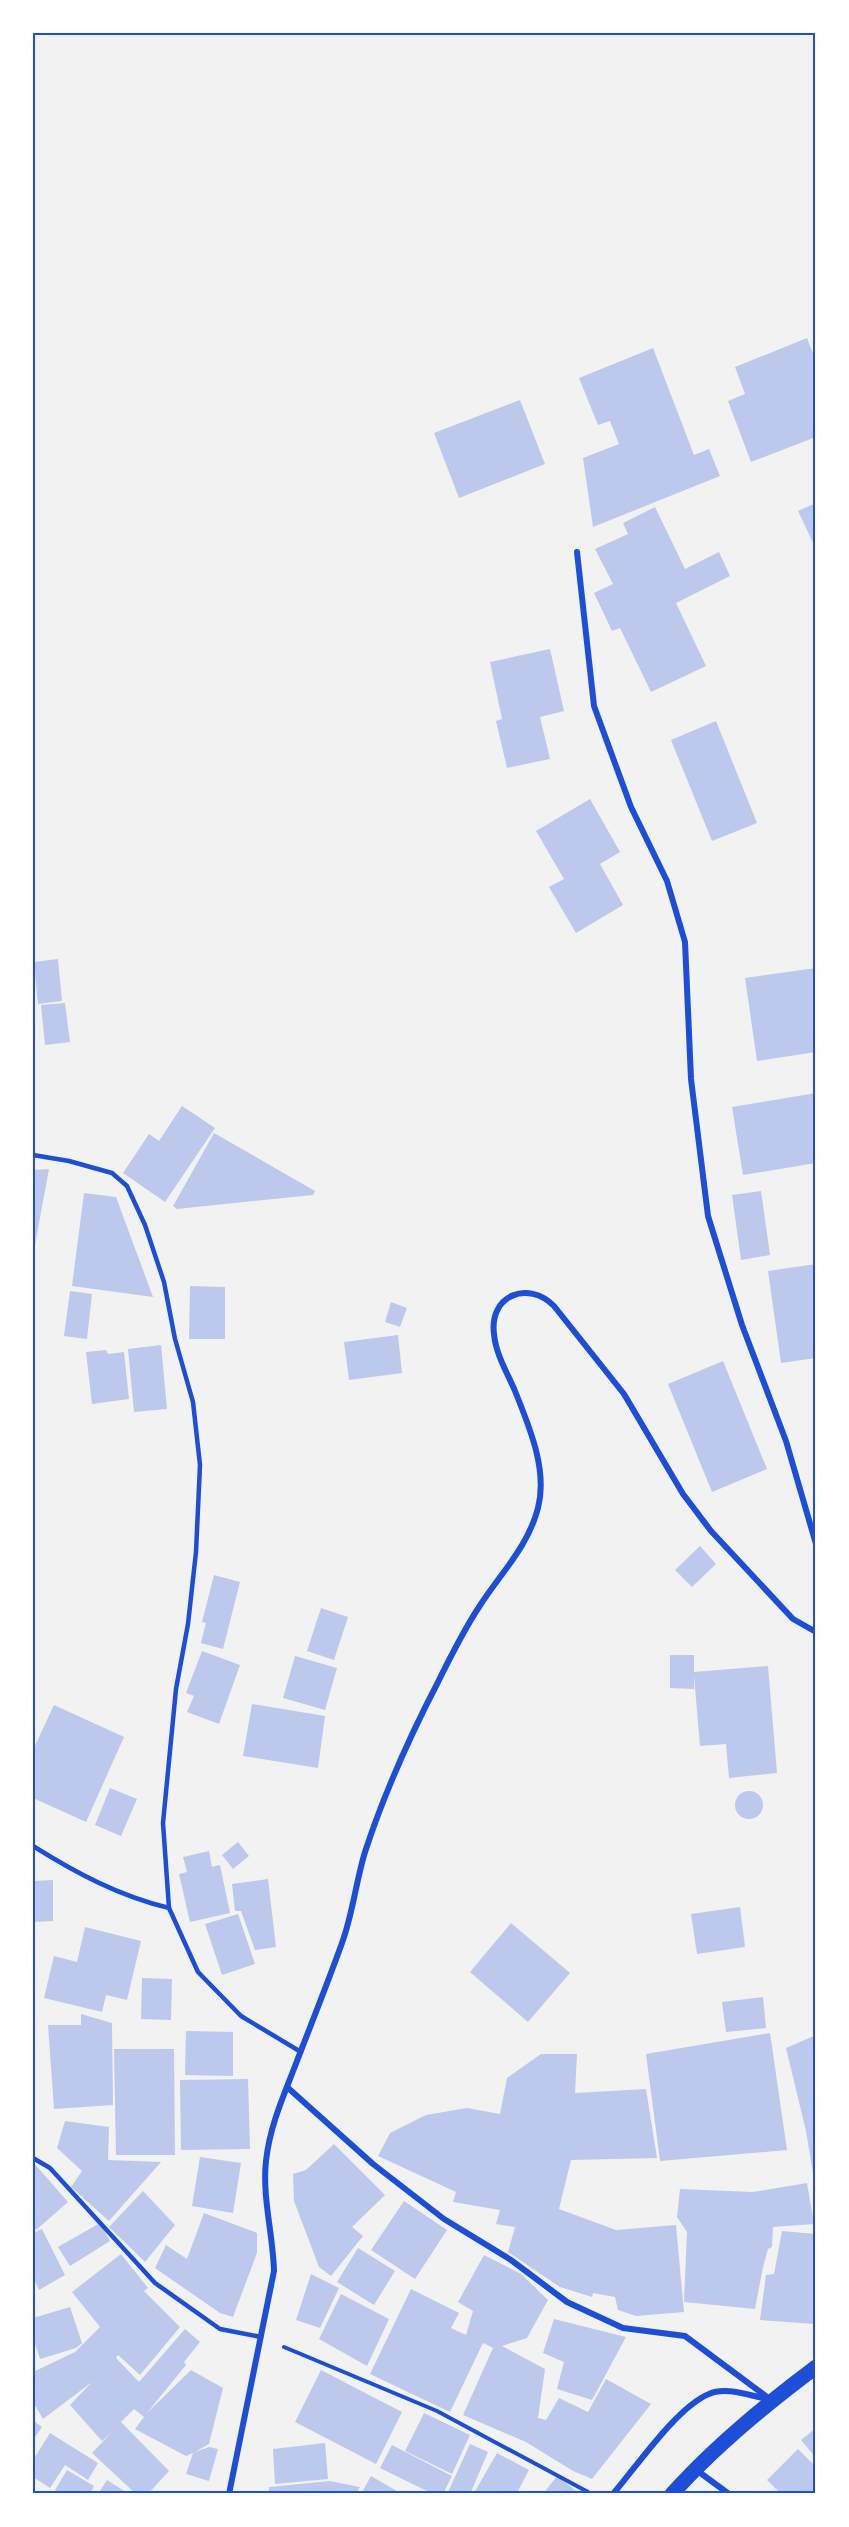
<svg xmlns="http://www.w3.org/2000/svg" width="849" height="2527" viewBox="0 0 849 2527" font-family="Montserrat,sans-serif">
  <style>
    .building { fill: #bdc9ec }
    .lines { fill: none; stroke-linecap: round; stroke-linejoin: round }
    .path { stroke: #1d4ed8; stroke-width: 4 }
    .service { stroke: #1d4ed8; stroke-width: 4.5 }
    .minor { stroke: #1d4ed8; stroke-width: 6 }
    .primary { stroke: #1d4ed8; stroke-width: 15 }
    .neatline { fill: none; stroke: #1d4ed8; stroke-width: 2 }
  </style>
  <rect width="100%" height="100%" fill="#f2f2f2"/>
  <g class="building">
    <path d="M807,338L816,361V437L751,462L728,401L745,394L735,367Z"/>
    <path d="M653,348L694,455L709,449L720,476L593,527L583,458L619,444L610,421L598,425L579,378Z"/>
    <path d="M520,400L545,464L459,498L434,433Z"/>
    <path d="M816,503V549L798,511Z"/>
    <path d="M655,507L685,569L719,552L730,576L676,603L706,666L651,692L620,628L612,631L594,593L613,584L595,549L628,534L623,523Z"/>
    <path d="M550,649L564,711L540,717L550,759L507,768L496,721L502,719L490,662Z"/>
    <path d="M716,721L757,823L712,841L671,740Z"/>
    <path d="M590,799L620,852L600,864L623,905L576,933L549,887L564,879L536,831Z"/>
    <path d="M58,959L62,1001L38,1004L34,962Z"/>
    <path d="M816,968V1052L757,1061L745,978Z"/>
    <path d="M65,1003L70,1042L45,1045L41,1005Z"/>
    <path d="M816,1093V1163L743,1175L732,1107Z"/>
    <path d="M182,1106L215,1128L165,1202L123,1173L149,1134L159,1141Z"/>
    <path d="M214,1133L315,1191L313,1195L177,1209L173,1206Z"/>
    <path d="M49,1169L34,1250H33V1170Z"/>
    <path d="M761,1191L770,1255L741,1260L732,1195Z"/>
    <path d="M84,1193L116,1197L153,1297L72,1286Z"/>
    <path d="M816,1264V1358L781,1363L768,1271Z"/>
    <path d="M190,1286L225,1287V1339H189Z"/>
    <path d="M70,1291L92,1294L87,1339L64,1336Z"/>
    <path d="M391,1302L407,1308L400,1327L385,1322Z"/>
    <path d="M398,1335L402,1373L349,1380L344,1342Z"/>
    <path d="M161,1345L167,1409L134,1412L128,1349Z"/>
    <path d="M106,1350L108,1354L124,1352L129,1399L92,1404L86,1352Z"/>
    <path d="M723,1361L767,1469L712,1492L668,1384Z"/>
    <path d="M700,1546L716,1564L692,1587L675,1570Z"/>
    <path d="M214,1575L240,1582L223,1649L201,1643L206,1623L202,1622Z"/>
    <path d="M321,1608L348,1617L334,1660L307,1651Z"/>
    <path d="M202,1651L240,1665L219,1724L187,1712L194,1696L186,1693Z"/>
    <path d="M670,1655H694V1672L768,1666L777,1773L729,1778L726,1744L700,1746L694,1676V1689L670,1688Z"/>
    <path d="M295,1656L337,1668L325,1710L283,1698Z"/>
    <path d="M252,1704L325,1716L318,1768L243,1756Z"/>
    <path d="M54,1705L124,1737L86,1822L33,1798V1750Z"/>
    <path d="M110,1788L137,1799L121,1836L95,1825Z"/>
    <circle cx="749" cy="1805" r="14"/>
    <path d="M238,1842L249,1856L233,1869L222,1855Z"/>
    <path d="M209,1851L212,1867L220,1865L230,1913L190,1922L179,1874L187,1872L183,1857Z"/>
    <path d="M268,1879L276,1947L255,1950L241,1911H235L232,1884Z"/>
    <path d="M53,1880V1921L33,1922V1881Z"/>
    <path d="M740,1907L745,1947L697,1954L691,1914Z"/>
    <path d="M238,1914L255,1964L222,1975L205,1924Z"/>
    <path d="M511,1923L570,1973L528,2022L470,1972Z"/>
    <path d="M85,1927L141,1941L127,2000L106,1995L102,2012L44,1998L54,1956L77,1962Z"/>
    <path d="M142,1978L172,1979L171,2020L141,2019Z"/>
    <path d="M763,1997L766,2028L726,2032L722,2002Z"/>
    <path d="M81,2014L112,2023L113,2105L54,2109L48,2025H81Z"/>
    <path d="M186,2031L233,2032V2076L185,2075Z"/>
    <path d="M770,2033L787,2150L660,2161L646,2054Z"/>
    <path d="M816,2035V2185H815L806,2131L786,2048Z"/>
    <path d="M114,2049H174L175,2155H116Z"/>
    <path d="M541,2054H577L575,2093L646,2089L657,2158L571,2160L559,2209L616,2230L676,2225L684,2312L636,2316L618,2310L615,2297L593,2293L592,2297L560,2287L508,2252L515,2227L496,2224L500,2210L453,2202L456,2192L378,2156L390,2133L426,2115L467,2108L500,2114L507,2078Z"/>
    <path d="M248,2079L250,2149L181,2150L180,2080Z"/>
    <path d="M65,2121L109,2127L108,2160L161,2162L109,2221L71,2187L82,2171L57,2148Z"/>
    <path d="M334,2144L385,2195L352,2227L363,2236L331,2276L319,2267L294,2201L293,2174L306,2170Z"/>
    <path d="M200,2157L241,2163L233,2213L192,2206Z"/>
    <path d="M33,2162L68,2202L36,2230L33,2226Z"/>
    <path d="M807,2183L814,2224L773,2227L772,2247L768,2249L763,2267L755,2309L684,2302L687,2232L677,2217L680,2189L753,2192Z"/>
    <path d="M143,2191L175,2225L145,2262L109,2227Z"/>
    <path d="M404,2201L447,2230L415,2279L371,2250Z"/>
    <path d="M204,2213L257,2233V2253L233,2317L220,2313L155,2268L166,2245L187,2259Z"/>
    <path d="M100,2223L110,2241L70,2266L58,2247Z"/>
    <path d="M42,2229L65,2275L39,2290L33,2277V2233Z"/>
    <path d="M782,2231L816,2234L814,2324L760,2320L766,2275L774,2274Z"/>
    <path d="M358,2248L395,2271L374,2305L337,2282Z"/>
    <path d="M121,2254L148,2288L144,2291L180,2327L140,2375L118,2355L116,2358L139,2382L185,2329L200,2342L184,2362L186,2365L147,2413L191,2370L223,2388L209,2444L195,2452L209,2447L218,2449L209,2481L186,2474L193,2453L186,2456L135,2429L144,2417L134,2409L121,2422L169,2471L148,2494H136L92,2453L112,2432L102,2441L70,2405L92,2382L43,2419L33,2402V2372L75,2352L100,2327L72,2292Z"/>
    <path d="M484,2255L521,2274L548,2300L527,2338L502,2346L545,2369L538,2418L546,2420L559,2398L588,2412L606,2379L651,2404L592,2479L573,2471L526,2442L463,2415L493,2348L483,2343L450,2412L370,2374L411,2289L459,2313L451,2328L466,2335L473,2311L458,2302Z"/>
    <path d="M311,2274L339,2288L320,2328L296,2320Z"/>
    <path d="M341,2294L389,2319L367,2366L319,2339Z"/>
    <path d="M70,2307L82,2343L76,2348L40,2359L33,2337V2318Z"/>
    <path d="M554,2319L626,2337L592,2400L557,2389L564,2362L543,2353Z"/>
    <path d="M321,2370L402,2412L376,2464L295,2422Z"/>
    <path d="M424,2413L470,2435L452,2474L405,2451Z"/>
    <path d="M33,2420L42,2427L33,2440Z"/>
    <path d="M816,2428V2458L801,2440Z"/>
    <path d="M50,2433L98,2463L88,2480L65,2465L50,2488L33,2477V2460Z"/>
    <path d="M325,2443L328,2479L275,2484L273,2449Z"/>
    <path d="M470,2444L488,2452L470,2494H452L448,2492Z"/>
    <path d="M392,2445L452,2476L443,2494H433L380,2468Z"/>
    <path d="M798,2449L816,2467V2494H781L767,2480Z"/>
    <path d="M497,2453L529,2470L518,2491L522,2494L474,2493Z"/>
    <path d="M67,2470L94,2486L90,2494H62L55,2490Z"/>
    <path d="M371,2476L402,2494H361Z"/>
    <path d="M557,2476L580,2494H543Z"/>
    <path d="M107,2480L129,2494H98Z"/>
    <path d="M330,2481L360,2487L356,2494H269V2487Z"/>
  </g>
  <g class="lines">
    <path class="path" d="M284,2347L437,2411L588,2492"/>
    <g class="service">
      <path d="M33,1155L69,1161L112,1173L127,1186L145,1225L164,1282L175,1339L193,1402L200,1465L196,1552L188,1624L176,1689L163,1823L169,1908"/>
      <path d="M33,1846C76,1873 119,1896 169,1908L198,1972L241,2016L301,2052"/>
      <path d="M33,2158L50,2168L155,2283L220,2329L261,2337"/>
    </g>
    <g class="minor">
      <path d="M577,552L594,706L631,807L667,881L685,942L691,1079L708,1216L742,1325L786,1441L816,1544"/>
      <path d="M287,2087L373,2164L444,2219L511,2260L567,2302L623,2328L685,2336L771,2400"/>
      <path d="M695,2469L729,2494"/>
      <path d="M229,2494L274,2271C273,2234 262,2197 266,2161C270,2125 284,2095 297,2061C312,2022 328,1982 342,1943C353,1913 356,1881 365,1852C384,1794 409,1738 437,1684C450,1658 463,1631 479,1607C500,1574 528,1547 538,1508C548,1470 529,1426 515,1391C507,1372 496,1355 494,1334C489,1295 528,1280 554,1306L624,1394L683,1494L711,1531L793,1619L816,1632"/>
      <path d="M613,2494C637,2466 677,2407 709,2394C726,2386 750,2396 768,2399"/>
    </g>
    <path class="primary" d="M672,2494C715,2446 765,2405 816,2367"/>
  </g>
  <rect width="849" height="2527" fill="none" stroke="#ffffff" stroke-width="69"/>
  <rect x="34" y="34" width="780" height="2458" class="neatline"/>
</svg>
